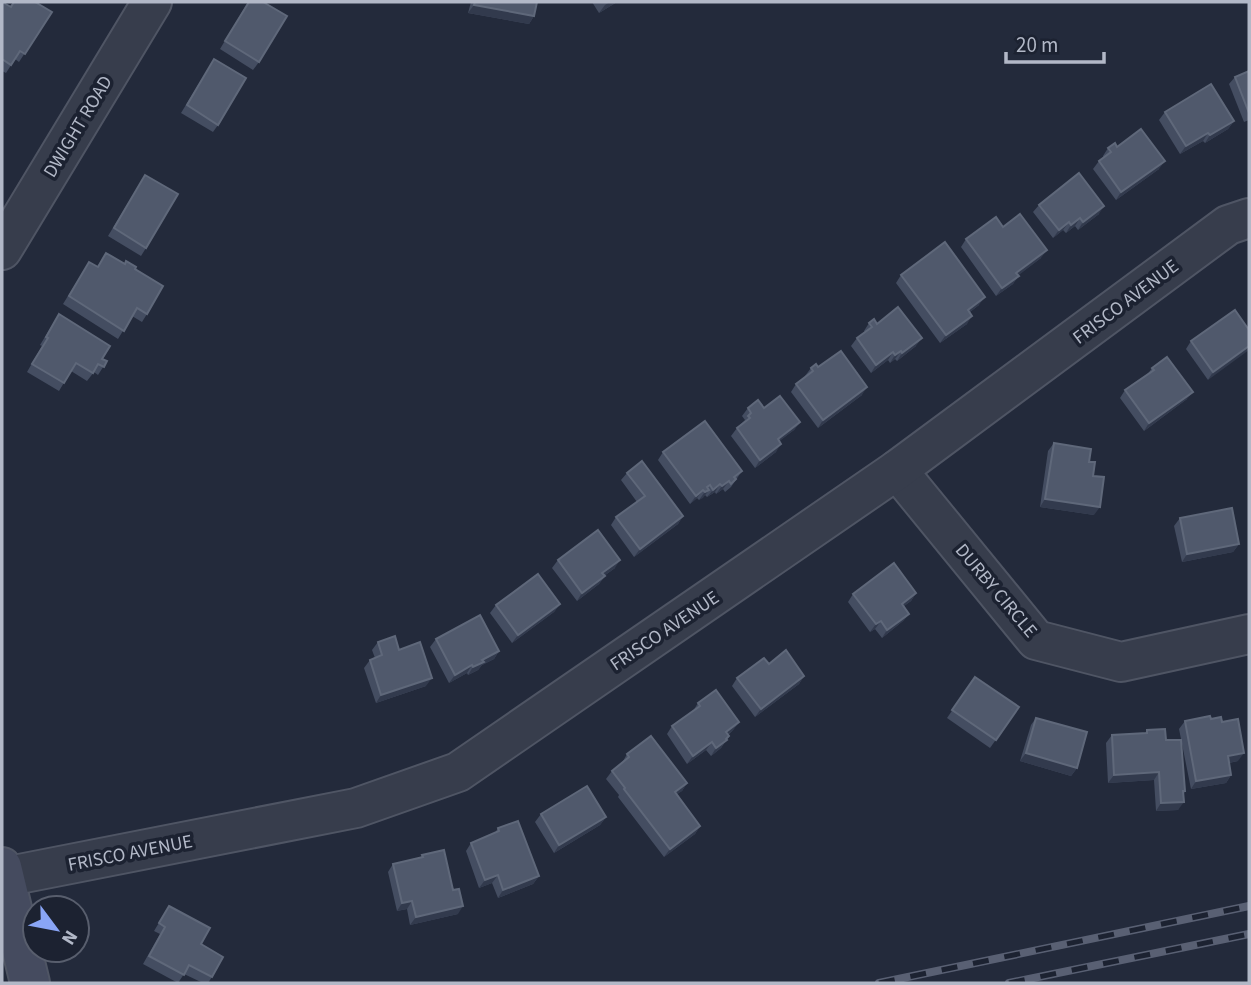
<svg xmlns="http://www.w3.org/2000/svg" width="1251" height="985" viewBox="0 0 1251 985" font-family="'Source Sans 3',sans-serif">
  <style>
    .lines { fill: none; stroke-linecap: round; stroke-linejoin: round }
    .minor-casing { stroke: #4f5564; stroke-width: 42 }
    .tertiary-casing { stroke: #4f5564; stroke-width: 42 }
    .secondary-casing { stroke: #4f5564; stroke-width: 42 }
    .minor { stroke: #373d4c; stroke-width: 38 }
    .tertiary { stroke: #373d4c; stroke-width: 38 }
    .secondary { stroke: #454b5f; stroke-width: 38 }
    .rail-casing { stroke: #596073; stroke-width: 8 }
    .rail { stroke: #1c2231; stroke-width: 5; stroke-dasharray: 16; stroke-linecap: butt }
    .wall { fill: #444d61 }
    .shaded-wall { fill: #323a4d }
    .building { fill: #50596c; stroke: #5f687a; stroke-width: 2 }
    .labels { text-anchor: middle; stroke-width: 7; stroke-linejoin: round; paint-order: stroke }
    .street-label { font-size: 19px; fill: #b2b8c7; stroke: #1c2231 }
  </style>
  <rect width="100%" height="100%" fill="#232a3b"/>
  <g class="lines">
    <defs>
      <path id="minor" d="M897,470L1036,640L1121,662L1249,634"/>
      <g id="tertiary">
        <path d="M2,250L152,2"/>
        <path d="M4,877L356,808L458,772L897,470L1228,225L1249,218"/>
      </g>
      <path id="secondary" d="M2,867L30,983"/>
    </defs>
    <use href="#minor" class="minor-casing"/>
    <use href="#tertiary" class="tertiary-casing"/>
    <use href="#secondary" class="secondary-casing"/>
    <use href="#minor" class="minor"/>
    <use href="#tertiary" class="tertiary"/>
    <use href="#secondary" class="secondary"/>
    <defs>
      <g id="rail">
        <path d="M879,983L1249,906"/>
        <path d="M1009,983L1249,934"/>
      </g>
    </defs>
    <use href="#rail" class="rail-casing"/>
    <use href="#rail" class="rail"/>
  </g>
  <g class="wall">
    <path d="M2,2L10,6L13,2H35L52,12L19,62L15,59L6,73L2,71Z"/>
    <path d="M248,2H263L259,62L253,70L220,49Z"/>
    <path d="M471,2H537L534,16L529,24L468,13Z"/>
    <path d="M592,2H617L599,13Z"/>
    <path d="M214,59L218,125L213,132L181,113Z"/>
    <path d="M1249,71V120L1244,122L1229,84L1235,77Z"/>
    <path d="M1165,112L1234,121L1228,129L1205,143L1203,141L1180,154L1159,120Z"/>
    <path d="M1117,147L1159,169L1116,200L1093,169L1099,161L1104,158L1103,156L1108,148Z"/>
    <path d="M145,175L146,248L141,256L108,236Z"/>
    <path d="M1039,205L1099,214L1078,230L1075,226L1066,233L1063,230L1053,238L1033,212Z"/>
    <path d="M1003,227L1041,258L1018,275L1013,284L996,296L961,247L966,239Z"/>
    <path d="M106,253L135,269L147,314L142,322L132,316L118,339L63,304L89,262L97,267Z"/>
    <path d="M901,275L979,305L970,312L967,324L940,343L896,283Z"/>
    <path d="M59,314L102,359L107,361L98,375L94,372L87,381L71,371L59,391L27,372L42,346L40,345Z"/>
    <path d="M869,323L877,324L916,346L897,361L895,359L890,363L888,360L871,373L851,346L857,338L865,332L864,331Z"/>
    <path d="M1249,330L1208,380L1186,349L1191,341Z"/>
    <path d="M818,367L862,395L818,428L791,392L796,384L806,377L805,376L811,368Z"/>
    <path d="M1152,368L1187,399L1144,431L1120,398L1125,390L1147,375Z"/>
    <path d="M748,408H764L800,422L794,430L779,441L776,452L755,468L731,436L737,428L745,420L742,416Z"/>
    <path d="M1054,443L1089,462L1093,476L1094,515L1040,507L1048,451Z"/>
    <path d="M663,452L742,471L731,487L725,492L723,489L716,494L715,492L707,497L705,495L699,500L697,498L690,504L658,460Z"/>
    <path d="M627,473L683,516L678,524L634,557L611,525L616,517L637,502L621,480Z"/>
    <path d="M1180,518L1239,544L1233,552L1182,562L1174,526Z"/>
    <path d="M558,560L615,568L604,576H605L599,584L577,601L552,568Z"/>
    <path d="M916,593L911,601L904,606L909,614L903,621L882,638L875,629L870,632L848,602L853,594Z"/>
    <path d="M560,604L554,612L512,643L490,613L496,605Z"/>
    <path d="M436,639L499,651L494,659L482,665L478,670L468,675L467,673L449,683L430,647Z"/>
    <path d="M378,642L399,650L426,686L376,703L364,668L370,660L375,658L372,650Z"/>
    <path d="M769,664L804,676L799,684L755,717L732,686L737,678Z"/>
    <path d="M975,677L1019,707L990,748L947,718Z"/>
    <path d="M698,703L739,722L733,730L728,735L729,736L721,748L711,756L706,750L687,764L667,734L672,726L693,711Z"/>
    <path d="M1036,718L1077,768L1071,776L1020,761L1031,725Z"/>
    <path d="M1211,719L1222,722L1238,761L1229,763L1231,775L1226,783L1191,789L1179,729L1185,721Z"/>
    <path d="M1147,730L1166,740L1185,791L1178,810L1156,811L1154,780L1108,783L1106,743L1112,735L1145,733Z"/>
    <path d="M627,754L687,783L682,791L676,794L700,826L695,834L664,857L618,797L619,795L606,779L612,771L622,763Z"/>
    <path d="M541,814L606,817L600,825L554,853L535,822Z"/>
    <path d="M498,828L539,876L533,884L498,898L492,883L479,888L466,851L471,843L495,833Z"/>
    <path d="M422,855L458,914L410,925L407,909L397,911L388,872L393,864L420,858Z"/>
    <path d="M169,906L201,944L212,977L208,983H203L184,974L178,983L143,964L160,934L154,931Z"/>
  </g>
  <g class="shaded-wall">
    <path d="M610,2H617L599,13L605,5Z"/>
    <path d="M474,5L534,16L529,24L468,13Z"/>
    <path d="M1234,121L1228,129L1205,143L1210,135Z"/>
    <path d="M1208,133L1203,141L1180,154L1186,146Z"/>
    <path d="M1165,161L1159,169L1116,200L1121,192Z"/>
    <path d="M1104,206L1099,214L1078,230L1083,222Z"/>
    <path d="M1080,218L1075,226L1066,233L1071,225Z"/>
    <path d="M1069,222L1063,230L1053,238L1059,230Z"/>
    <path d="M1047,250L1041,258L1011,281L1016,273Z"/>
    <path d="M1019,276L1013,284L996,296L1002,288Z"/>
    <path d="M985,297L979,305L962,318L968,310Z"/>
    <path d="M972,316L967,324L940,343L946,335Z"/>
    <path d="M922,338L916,346L897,361L902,353Z"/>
    <path d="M1249,346V350L1208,380L1213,372Z"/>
    <path d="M901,351L895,359L890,363L895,355Z"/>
    <path d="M893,352L888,360L871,373L876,365Z"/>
    <path d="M867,387L862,395L818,428L823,420Z"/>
    <path d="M1193,392L1187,399L1144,431L1149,423Z"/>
    <path d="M800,422L794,430L772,447L778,439Z"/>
    <path d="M781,444L776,452L755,468L760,460Z"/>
    <path d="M729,481L723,489L716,494L722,486Z"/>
    <path d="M720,484L715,492L707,497L713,490Z"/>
    <path d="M710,485L705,492L709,490L703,498L699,500Z"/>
    <path d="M703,490L697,498L690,504L696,496Z"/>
    <path d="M1045,499L1100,507L1094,515L1040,507Z"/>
    <path d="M683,516L678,524L634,557L640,549Z"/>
    <path d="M1239,544L1233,552L1182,562L1187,554Z"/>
    <path d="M620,560L615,568L597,581L602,573Z"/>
    <path d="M605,576L599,584L577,601L582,593Z"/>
    <path d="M916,593L911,601L896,612L902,604Z"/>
    <path d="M560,604L554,612L512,643L518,635Z"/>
    <path d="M909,614L903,621L882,638L887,630Z"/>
    <path d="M881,621L875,629L870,632L876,624Z"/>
    <path d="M499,651L494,659L482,665L478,670L468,675L473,667L482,660Z"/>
    <path d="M472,665L467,673L449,683L455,675Z"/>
    <path d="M804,676L799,684L755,717L761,709Z"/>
    <path d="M432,678L426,686L376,703L381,695Z"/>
    <path d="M739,722L733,730L720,740L726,732Z"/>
    <path d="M729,736L721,748L711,756L716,748Z"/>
    <path d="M712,742L706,750L687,764L693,756Z"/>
    <path d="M1026,753L1077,768L1071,776L1020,761Z"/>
    <path d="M1244,753L1238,761L1222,764L1228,756Z"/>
    <path d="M1159,772L1154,780L1108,783L1114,775Z"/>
    <path d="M1231,775L1226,783L1191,789L1196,781Z"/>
    <path d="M687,783L682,791L669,800L675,792Z"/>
    <path d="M1184,802L1178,810L1156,811L1161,803Z"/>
    <path d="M606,817L600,825L554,853L559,845Z"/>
    <path d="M700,826L695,834L664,857L670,849Z"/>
    <path d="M498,875L492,883L479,888L485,880Z"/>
    <path d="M539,876L533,884L498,898L503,890Z"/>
    <path d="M412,901L407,909L397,911L402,903Z"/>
    <path d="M463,906L458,914L410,925L416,917Z"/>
  </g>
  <g class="building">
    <path d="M2,2L11,7L14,2H35L52,12L25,54L20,51L11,65L2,59Z"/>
    <path d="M249,2H263L287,16L259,62L225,41Z"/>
    <path d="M475,2H537L534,16L474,5Z"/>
    <path d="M214,59L246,78L218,125L187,105Z"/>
    <path d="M1249,71V113L1235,77Z"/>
    <path d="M1211,84L1234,121L1210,135L1208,133L1186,146L1165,112Z"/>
    <path d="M1141,129L1165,161L1121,192L1099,161L1111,152L1108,148L1115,143L1117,147Z"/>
    <path d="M1079,173L1104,206L1083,222L1080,218L1071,225L1069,222L1059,230L1039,205Z"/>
    <path d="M145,175L178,194L146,248L114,228Z"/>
    <path d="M1020,214L1047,250L1016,273L1019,276L1002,288L966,239L996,217L1003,227Z"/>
    <path d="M945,242L985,297L968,310L972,316L946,335L901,275Z"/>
    <path d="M106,253L125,264L126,261L136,267L135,269L163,286L147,314L137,308L124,331L69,296L89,262L98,267Z"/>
    <path d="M898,307L922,338L902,353L901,351L895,355L893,352L876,365L857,338L872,327L869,323L874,319L877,324Z"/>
    <path d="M1235,310L1249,330V346L1213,372L1191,341Z"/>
    <path d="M59,314L110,346L102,359L107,361L104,367L98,364L93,373L76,363L64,383L32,364L48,338L46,337Z"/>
    <path d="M841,351L867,387L823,420L796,384L813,371L811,368L816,364L818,367Z"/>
    <path d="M1167,357L1193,392L1149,423L1125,390L1154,370L1152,368Z"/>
    <path d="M780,396L800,422L778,439L781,444L760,460L737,428L750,418L748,416L751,413L748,408L758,400L764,408Z"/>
    <path d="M705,421L742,471L734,477L736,479L731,484L729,481L722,486L720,484L713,490L710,485L707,487L709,490L705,492L703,490L696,496L663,452Z"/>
    <path d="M1054,443L1091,449L1089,462H1095L1093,476L1104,477L1100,507L1045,499Z"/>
    <path d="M642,461L683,516L640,549L616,517L645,496L627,473Z"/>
    <path d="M1232,508L1239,544L1187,554L1180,518Z"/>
    <path d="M598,530L620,560L602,573L605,576L582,593L558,560Z"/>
    <path d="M894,563L916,593L902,604L909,614L887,630L881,621L876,624L853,594Z"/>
    <path d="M538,574L560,604L518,635L496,605Z"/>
    <path d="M480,615L499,651L482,660L484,662L473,667L472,665L455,675L436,639Z"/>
    <path d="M395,636L399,650L420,642L432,678L381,695L370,660L382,655L378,642Z"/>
    <path d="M786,650L804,676L761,709L737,678L764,658L769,664Z"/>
    <path d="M975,677L1019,707L996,740L952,710Z"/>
    <path d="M716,690L739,722L726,732L729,736L726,739L727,740L716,748L712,742L693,756L672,726L700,706L698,703Z"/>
    <path d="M1210,716L1211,719L1221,717L1222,722L1238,719L1244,753L1228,756L1231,775L1196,781L1185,721Z"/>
    <path d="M1036,718L1087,732L1077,768L1026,753Z"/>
    <path d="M1165,729L1166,740H1181L1185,791H1183L1184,802L1161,803L1159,772L1114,775L1112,735L1147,733V730Z"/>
    <path d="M651,736L687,783L675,792L700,826L670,849L624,789L625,788L612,771L629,757L627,754Z"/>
    <path d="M587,786L606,817L559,845L541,814Z"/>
    <path d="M518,821L539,876L503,890L498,875L485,880L471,843L499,831L498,828Z"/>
    <path d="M444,850L453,890L459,889L463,906L416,917L412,901L402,903L393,864L423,857L422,855Z"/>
    <path d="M169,906L210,928L201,944L223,957L212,977L189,965L184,975L149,956L165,927L159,923Z"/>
  </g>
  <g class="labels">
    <g class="street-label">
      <text transform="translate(77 126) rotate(-59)" y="7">DWIGHT ROAD</text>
      <text transform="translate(1125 301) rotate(-37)" y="7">FRISCO AVENUE</text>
      <text transform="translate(997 590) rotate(50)" y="7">DURBY CIRCLE</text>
      <text transform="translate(664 630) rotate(-34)" y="7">FRISCO AVENUE</text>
      <text transform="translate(130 852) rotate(-11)" y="7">FRISCO AVENUE</text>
    </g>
  </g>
  <rect width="1251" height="985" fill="none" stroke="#b2b8c7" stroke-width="7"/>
  <g transform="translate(56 929) rotate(122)"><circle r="33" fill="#1c2231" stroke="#585e6d" stroke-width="2"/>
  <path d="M0-5L12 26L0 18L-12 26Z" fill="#89a5f6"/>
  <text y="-10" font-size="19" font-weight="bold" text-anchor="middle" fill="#b2b8c7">N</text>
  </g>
  <path d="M1006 52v10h98v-10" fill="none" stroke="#b2b8c7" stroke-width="3.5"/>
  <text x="1016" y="52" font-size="21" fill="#b2b8c7" stroke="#1c2231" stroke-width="5" paint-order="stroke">20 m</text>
</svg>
